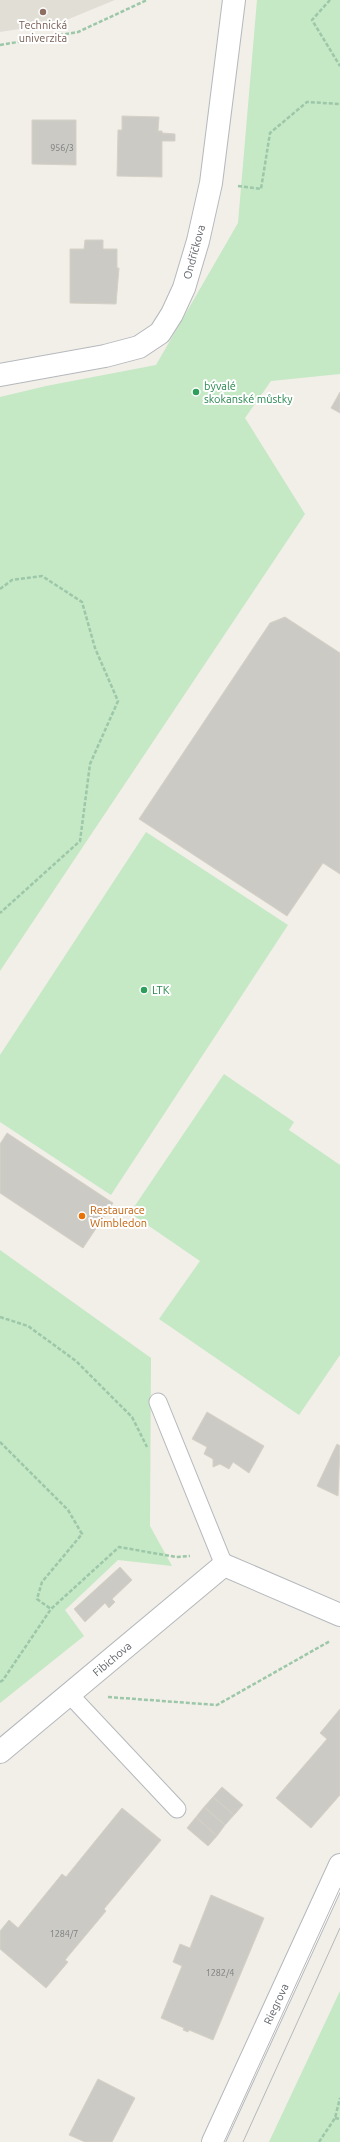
<svg xmlns="http://www.w3.org/2000/svg" width="340" height="2142" viewBox="0 0 340 2142" font-family="Ubuntu,sans-serif">
  <style>
    .education { fill: #e1ded6 }
    .green { fill: #c5e8c5 }
    .building { fill: #cccac5; stroke: #d6d1c6 }
    .lines { fill: none; stroke-linecap: round; stroke-linejoin: round }
    .service-casing { stroke: #b5b8bc; stroke-width: 19 }
    .minor-casing { stroke: #b5b8bc; stroke-width: 24 }
    .path { stroke: #9cc7a9; stroke-width: 2.5; stroke-dasharray: 4 2; stroke-linecap: butt }
    .service { stroke: #fff; stroke-width: 17 }
    .minor { stroke: #fff; stroke-width: 22 }
    .tram { stroke: #b6b7b8; stroke-width: 1 }
    .education-dot { fill: #8d6e63; stroke: #fff; stroke-width: 1.5 }
    .leisure-dot { fill: #2e9e5b; stroke: #fff; stroke-width: 1.5 }
    .food-dot { fill: #e8710a; stroke: #fff; stroke-width: 1.5 }
    .labels { text-anchor: middle; stroke-width: 4; stroke-linejoin: round; paint-order: stroke }
    .number-label { font-size: 9px; fill: #7a7d7f }
    .education-label { font-size: 11px; fill: #785e54; stroke: #fff }
    .street-label { font-size: 11px; fill: #5f6368; stroke: #fff }
    .leisure-label { font-size: 11px; fill: #27864d; stroke: #fff; text-anchor: start }
    .food-label { font-size: 11px; fill: #c56008; stroke: #fff; text-anchor: start }
  </style>
  <rect width="100%" height="100%" fill="#f1efe8"/>
  <path class="education" d="M0,0H115L59,23L0,32Z"/>
  <g class="green">
    <path d="M257,0H340V374L271,381L245,418L305,514L0,971V397L46,386L156,365L238,223Z"/>
    <path d="M146,832L288,925L111,1195L0,1122V1055Z"/>
    <path d="M224,1074L294,1122L289,1130L340,1165V1355L299,1415L159,1319L200,1261L130,1213Z"/>
    <path d="M0,1250L151,1358L150,1526L172,1566L118,1560L65,1610L84,1636L0,1703Z"/>
    <path d="M340,1991V2142H269Z"/>
  </g>
  <g class="building">
    <path d="M122,116L159,117L158,131H162V133L175,134V141H162V177L117,176L118,130H122Z"/>
    <path d="M32,120H76V165L32,164Z"/>
    <path d="M85,240H103V249H117V268H119L116,304L70,303V249H84Z"/>
    <path d="M340,392V413L331,408Z"/>
    <path d="M285,617L340,653V874L323,863L287,916L139,819L270,623Z"/>
    <path d="M7,1133L113,1203L83,1248L0,1193V1144Z"/>
    <path d="M207,1412L264,1446L249,1473L233,1462L229,1469L220,1464L213,1467V1459L204,1454L207,1447L192,1439Z"/>
    <path d="M337,1444L340,1446L338,1496L317,1486Z"/>
    <path d="M120,1567L132,1580L112,1599L115,1602L109,1608L105,1603L85,1622L74,1609Z"/>
    <path d="M340,1709V1795L311,1828L276,1798L327,1739L320,1733Z"/>
    <path d="M222,1787L243,1805L234,1815L213,1797Z"/>
    <path d="M213,1797L234,1815L225,1825L204,1807Z"/>
    <path d="M204,1807L225,1825L217,1836L196,1817Z"/>
    <path d="M122,1808L161,1840L104,1909L106,1911L65,1960L68,1962L46,1988L0,1949V1931L9,1920L18,1928L62,1874L66,1877Z"/>
    <path d="M196,1817L217,1836L208,1846L187,1828Z"/>
    <path d="M211,1895L264,1918L213,2040L189,2030L188,2032L183,2030L184,2028L161,2018L182,1966L173,1962L180,1944L190,1948Z"/>
    <path d="M98,2079L135,2098L112,2142H85L69,2135Z"/>
  </g>
  <g class="lines">
    <defs>
      <g id="service">
        <path d="M158,1402L224,1565"/>
        <path d="M70,1695L177,1809"/>
      </g>
      <g id="minor">
        <path d="M0,375L105,356L139,347L160,333L172,314L184,288L198,241L211,183L234,0"/>
        <path d="M0,1752L224,1565L340,1615"/>
        <path d="M213,2142L340,1865"/>
      </g>
    </defs>
    <use href="#service" class="service-casing"/>
    <use href="#minor" class="minor-casing"/>
    <g class="path">
      <path d="M330,0L312,20L340,66"/>
      <path d="M0,45L78,32L147,0"/>
      <path d="M238,186L261,189L270,133L307,102L340,104"/>
      <path d="M0,589L12,580L42,576L82,602L95,648L118,701L90,764L80,841L0,913"/>
      <path d="M0,1317L28,1326L76,1361L132,1417L147,1447"/>
      <path d="M0,1442L68,1510L82,1534L42,1582L37,1599L51,1609"/>
      <path d="M0,1682L3,1680L51,1609L119,1547L176,1557L190,1556"/>
      <path d="M108,1697L217,1705L330,1641"/>
      <path d="M335,2118L340,2119"/>
      <path d="M319,2142L335,2118L340,2098"/>
    </g>
    <use href="#service" class="service"/>
    <use href="#minor" class="minor"/>
    <g class="tram">
      <path d="M224,2142L340,1888"/>
      <path d="M243,2142L340,1928"/>
    </g>
  </g>
  <circle class="education-dot" cx="43" cy="12" r="4"/>
  <g class="leisure-dot">
    <circle cx="196" cy="392" r="4"/>
    <circle cx="144" cy="990" r="4"/>
  </g>
  <circle class="food-dot" cx="82" cy="1216" r="4"/>
  <g class="labels">
    <g class="number-label">
      <text x="62" y="151">956/3</text>
      <text x="64" y="1937">1284/7</text>
      <text x="220" y="1976">1282/4</text>
    </g>
    <g class="education-label">
      <text x="43" y="29">Technická<tspan x="43" dy="13">univerzita</tspan></text>
    </g>
    <g class="street-label">
      <text transform="translate(194 252) rotate(-75)" y="4">Ondříčkova</text>
      <text transform="translate(112 1659) rotate(-40)" y="4">Fibichova</text>
      <text transform="translate(276 2004) rotate(-65)" y="4">Riegrova</text>
    </g>
    <g class="leisure-label">
      <text x="204" y="390">bývalé<tspan x="204" dy="13">skokanské můstky</tspan></text>
      <text x="152" y="994">LTK</text>
    </g>
    <g class="food-label">
      <text x="90" y="1214">Restaurace<tspan x="90" dy="13">Wimbledon</tspan></text>
    </g>
  </g>
</svg>
